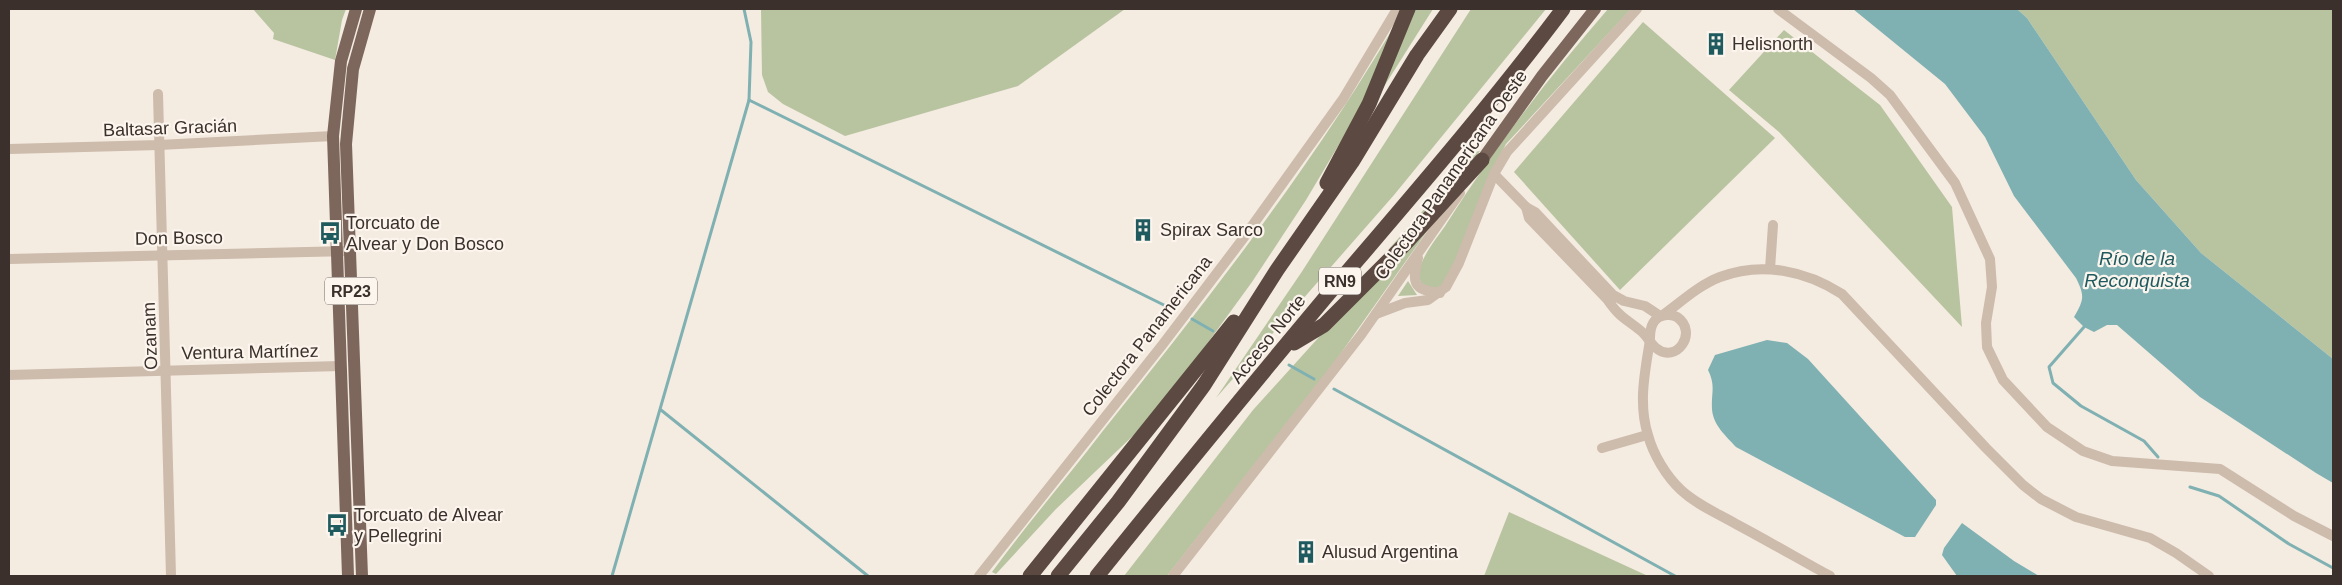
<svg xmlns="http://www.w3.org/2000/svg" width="2342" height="585" viewBox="0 0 2342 585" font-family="Helvetica,sans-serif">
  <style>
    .green { fill: #b8c4a0 }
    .water { fill: #7fb0b2 }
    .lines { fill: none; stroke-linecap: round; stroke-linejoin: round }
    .stream { stroke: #7fb0b2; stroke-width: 3 }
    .minor { stroke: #cdbbac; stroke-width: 10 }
    .major { stroke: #7d675c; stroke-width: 12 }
    .highway { stroke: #5c4a42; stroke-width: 15 }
    .labels { text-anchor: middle; stroke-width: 4.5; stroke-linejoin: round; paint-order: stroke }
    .shield { fill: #fbf5ee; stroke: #756b66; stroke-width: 1 }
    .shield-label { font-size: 16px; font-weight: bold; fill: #3b302b }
    .poi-label { font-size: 18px; fill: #3b302b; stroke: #fbf5ee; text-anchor: start }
    .street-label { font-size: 18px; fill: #3b302b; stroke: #fbf5ee }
    .water-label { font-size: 19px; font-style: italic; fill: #1f5a5e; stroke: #fbf5ee }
  </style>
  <rect width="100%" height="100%" fill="#f4ebe1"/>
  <g class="green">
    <path d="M253,9H346L342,20L335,60L273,39L274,33Z"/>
    <path d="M761,9H1125L1018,86L845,136L783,104L768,92L762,75Z"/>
    <path d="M1404,9L1369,94L1306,200L1252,282L1177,385L1138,431L1056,509L996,574L992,572C1027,524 1066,479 1102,432C1210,297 1318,159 1404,9Z"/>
    <path d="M1414,9H1433L1373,104Z"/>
    <path d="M1471,9H1546L1394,195L1216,398L1301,273Z"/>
    <path d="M1608,9H1631L1506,144C1481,191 1468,242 1441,288L1429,289L1421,284C1421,281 1418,276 1419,273C1421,256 1438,237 1447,223C1496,146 1548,78 1608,9Z"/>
    <path d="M2017,9H2333V359L2201,253L2136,180L2027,18Z"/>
    <path d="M1643,22L1775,138L1620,290L1514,172Z"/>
    <path d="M1784,30L1880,105L1952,207L1962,327L1779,132L1729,90Z"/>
    <path d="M1480,151L1396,247L1389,249L1475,152Z"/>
    <path d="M1437,217L1334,363L1167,576H1124L1253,410L1329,326Z"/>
    <path d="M1408,281L1417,295L1398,296Z"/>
    <path d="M1509,512L1648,576H1484Z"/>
  </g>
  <g class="water">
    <path d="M1853,9H2017L2027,18L2136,180L2201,253L2333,359V483L2316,473L2200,397L2117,325H2107L2094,332L2084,327L2074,317C2084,300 2085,296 2076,278L2014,196L1985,137L1945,84Z"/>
    <path d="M1767,340L1787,343L1808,359L1936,500V505L1915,537H1905L1736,447C1726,436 1713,425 1712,409C1711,393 1716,386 1708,370L1715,355Z"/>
    <path d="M1962,523L2014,561L2039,576H1957L1942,555L1944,548Z"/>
  </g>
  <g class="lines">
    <g class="stream">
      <path d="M749,100L1174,310"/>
      <path d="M1192,319L1213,331"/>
      <path d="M2084,327L2049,367L2053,383L2081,406L2144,441L2158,457"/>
      <path d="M1289,365L1314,379"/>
      <path d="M1334,389L1675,576"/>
      <path d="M661,410L868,576"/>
      <path d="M2190,487L2219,496L2289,544L2333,568"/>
      <path d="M612,576L749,100L751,42L744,9"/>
    </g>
    <g class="minor">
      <path d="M1778,9L1871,78L1890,95L1955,183L1990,259L1992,287L1986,323L1987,347L2003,380L2047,427L2083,451L2112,461L2220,469L2294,516L2333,536"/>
      <path d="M158,94L171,576"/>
      <path d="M9,149L159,145L333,136"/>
      <path d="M1494,174L1526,207"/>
      <path d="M1418,258C1412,282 1412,290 1440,293"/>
      <path d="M9,259L350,251"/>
      <path d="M1770,269L1773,225"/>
      <path d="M1376,314L1405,303L1428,300L1446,287L1459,263L1494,174L1507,152L1637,9"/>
      <path d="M1663,315C1681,302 1699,285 1720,277C1762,261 1806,271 1842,294L1986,448L2023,485L2041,499L2076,517L2150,538L2176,553L2209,576"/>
      <path d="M1650,338C1650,329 1652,319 1662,316C1666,314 1673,315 1677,317C1699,332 1676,365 1656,348C1650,343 1647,336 1641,331C1625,318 1620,318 1607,299L1529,218L1526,207L1535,212L1613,295L1624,301L1645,306L1660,316"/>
      <path d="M1650,340C1645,372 1638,403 1648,435C1653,454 1666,476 1681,490C1697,505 1717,513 1736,524C1768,541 1799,559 1830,576"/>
      <path d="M9,375L341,366"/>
      <path d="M1602,448L1647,435"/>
      <path d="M979,576L1163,344L1242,240L1343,99L1397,9"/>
      <path d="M1173,576L1361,335L1460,193"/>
    </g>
    <g class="major">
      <path d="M1482,160L1542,76L1595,9"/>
      <path d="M348,576L333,136L341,61L356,9"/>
      <path d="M362,576L346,144L353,69L370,9"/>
    </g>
    <g class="highway">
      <path d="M1327,183L1369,104L1408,9"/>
      <path d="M1294,343L1324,325L1405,244L1482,160"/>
      <path d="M1030,576L1234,322"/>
      <path d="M1058,576L1118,502L1204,385L1277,270L1352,162L1417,55L1450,9"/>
      <path d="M1097,576C1172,483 1248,390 1325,298C1406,203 1488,109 1563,9"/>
    </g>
  </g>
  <defs>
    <symbol id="building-bare" viewBox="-9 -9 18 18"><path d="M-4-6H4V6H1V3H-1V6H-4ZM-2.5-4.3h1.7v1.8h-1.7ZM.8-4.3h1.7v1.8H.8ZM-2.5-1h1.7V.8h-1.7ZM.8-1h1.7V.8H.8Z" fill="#1f5a5e" stroke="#fbf5ee" stroke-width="2.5" paint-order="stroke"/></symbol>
    <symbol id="bus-bare" viewBox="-9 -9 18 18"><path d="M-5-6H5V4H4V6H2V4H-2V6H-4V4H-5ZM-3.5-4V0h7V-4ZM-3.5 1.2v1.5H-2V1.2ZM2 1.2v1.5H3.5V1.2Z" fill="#1f5a5e" stroke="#fbf5ee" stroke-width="2.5" paint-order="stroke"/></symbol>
  </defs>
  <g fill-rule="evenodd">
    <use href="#building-bare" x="1700" y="28" width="32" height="32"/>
    <use href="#building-bare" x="1127" y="214" width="32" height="32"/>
    <use href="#bus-bare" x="314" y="217" width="32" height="32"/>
    <use href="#bus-bare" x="321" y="509" width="32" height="32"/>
    <use href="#building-bare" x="1290" y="536" width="32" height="32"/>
  </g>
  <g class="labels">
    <g class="shield">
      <rect x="1319" y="267.5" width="42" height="27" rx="4"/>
      <rect x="325" y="277.5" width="52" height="27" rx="4"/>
    </g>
    <g class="shield-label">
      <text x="1340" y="287">RN9</text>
      <text x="351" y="297">RP23</text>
    </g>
    <g class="poi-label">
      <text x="1732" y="50">Helisnorth</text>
      <text x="346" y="229">Torcuato de<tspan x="346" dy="21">Alvear y Don Bosco</tspan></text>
      <text x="1160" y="236">Spirax Sarco</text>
      <text x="354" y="521">Torcuato de Alvear<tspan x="354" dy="21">y Pellegrini</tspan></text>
      <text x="1322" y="558">Alusud Argentina</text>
    </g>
    <g class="street-label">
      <text transform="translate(170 128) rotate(-2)" y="6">Baltasar Gracián</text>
      <text transform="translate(1451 175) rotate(-55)" y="6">Colectora Panamericana Oeste</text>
      <text transform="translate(179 238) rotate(-1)" y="6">Don Bosco</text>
      <text transform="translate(150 336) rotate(-92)" y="6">Ozanam</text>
      <text transform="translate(1147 336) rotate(-52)" y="6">Colectora Panamericana</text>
      <text transform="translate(1268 339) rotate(-51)" y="6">Acceso Norte</text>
      <text transform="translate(250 352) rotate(-1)" y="6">Ventura Martínez</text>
    </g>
    <g class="water-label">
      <text x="2137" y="265">Río de la<tspan x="2137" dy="22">Reconquista</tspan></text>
    </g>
  </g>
  <rect width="2342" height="585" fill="none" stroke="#3b302b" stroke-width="20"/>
</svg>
